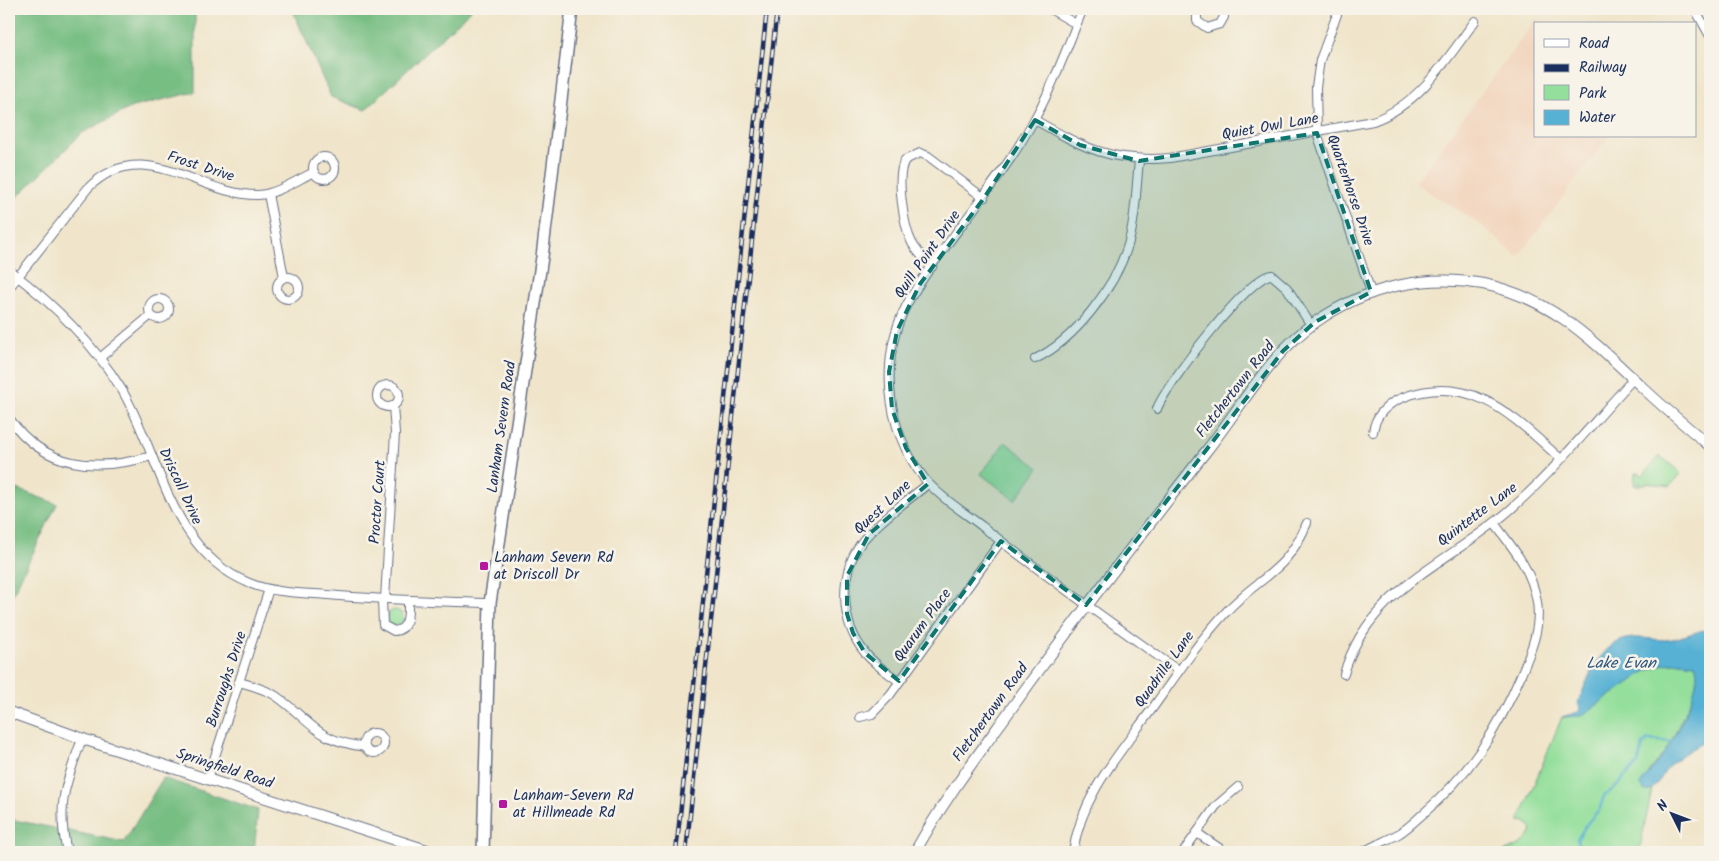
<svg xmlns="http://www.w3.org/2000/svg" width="1719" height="861" viewBox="0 0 1719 861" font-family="Kalam,sans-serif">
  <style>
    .built { fill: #f2d5be }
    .green { fill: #94df9b; stroke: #58877c }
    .forest { fill: #77be83; stroke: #497670 }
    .water { fill: #56b1d4; stroke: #387099 }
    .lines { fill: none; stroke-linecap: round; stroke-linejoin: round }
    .stream { stroke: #56b1d4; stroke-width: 2.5 }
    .minor-casing { stroke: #666f84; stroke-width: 10 }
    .tertiary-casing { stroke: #666f84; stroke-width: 12 }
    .secondary-casing { stroke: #666f84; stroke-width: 14 }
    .minor { stroke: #fff; stroke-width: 8 }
    .tertiary { stroke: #fff; stroke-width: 10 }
    .secondary { stroke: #fff; stroke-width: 11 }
    .rail-casing { stroke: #1b2f5e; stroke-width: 4.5 }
    .rail { stroke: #f7f3e8; stroke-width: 2.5; stroke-dasharray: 8; stroke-linecap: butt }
    .marked { fill: #0f766e; fill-opacity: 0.2; stroke: #0f766e; stroke-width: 4; stroke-dasharray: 10 6; stroke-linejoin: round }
    .poi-dot { fill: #b5179e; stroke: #f7f3e8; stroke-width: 2 }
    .labels { text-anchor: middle; stroke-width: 5; stroke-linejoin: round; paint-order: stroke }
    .street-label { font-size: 15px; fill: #1b2f5e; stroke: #f7f3e8 }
    .poi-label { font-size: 15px; fill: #1b2f5e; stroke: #f7f3e8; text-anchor: start }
    .water-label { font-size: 16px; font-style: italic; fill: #2d5681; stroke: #f7f3e8 }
  </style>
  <rect width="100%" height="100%" fill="#f7f3e8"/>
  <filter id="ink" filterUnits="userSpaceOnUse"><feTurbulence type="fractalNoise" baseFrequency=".02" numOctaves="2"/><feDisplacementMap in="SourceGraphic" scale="10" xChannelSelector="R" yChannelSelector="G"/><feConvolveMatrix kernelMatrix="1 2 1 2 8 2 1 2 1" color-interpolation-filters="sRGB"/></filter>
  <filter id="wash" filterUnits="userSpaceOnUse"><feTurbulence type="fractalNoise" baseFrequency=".0096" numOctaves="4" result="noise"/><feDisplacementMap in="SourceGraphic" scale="20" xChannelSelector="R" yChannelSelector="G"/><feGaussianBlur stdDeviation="1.12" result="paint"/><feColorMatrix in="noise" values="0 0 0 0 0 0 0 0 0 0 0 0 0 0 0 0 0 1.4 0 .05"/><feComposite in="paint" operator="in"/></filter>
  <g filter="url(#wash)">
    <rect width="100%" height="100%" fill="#f0e5ca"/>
    <path class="built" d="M1536,19L1542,24H1535V136H1609L1518,257L1481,225L1415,183Z"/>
    <g class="green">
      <path d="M1005,442L1039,468L1015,500L981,474Z"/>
      <path d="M1660,456L1680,472V475L1670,486L1649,483L1643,485L1640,482V486L1634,485L1635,473H1640L1642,476Z"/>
      <circle cx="395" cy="618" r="8"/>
      <path d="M1681,662L1695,664L1699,672L1696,689L1668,748L1649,772L1643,790H1652L1639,852H1504C1516,845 1528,845 1532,829L1526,822L1519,821L1562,717L1581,715L1646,671L1664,664Z"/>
    </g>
    <g class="forest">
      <path d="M9,9H189L195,11V92L132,107L82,133L9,205Z"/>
      <path d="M292,9H472L365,110L331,97Z"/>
      <path d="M9,486L57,504L9,602Z"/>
      <path d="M163,778L258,810L254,852H9V819L124,842Z"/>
    </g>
    <path class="water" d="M1710,629V739C1696,746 1681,754 1670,765C1662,774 1658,788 1647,792L1640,785C1649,772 1660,761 1668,747C1678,730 1704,683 1695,664L1681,662L1664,664L1646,671L1581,716L1562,717L1581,711L1578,702C1590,675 1600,641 1633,638C1644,637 1654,640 1665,640C1680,639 1695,631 1710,629Z"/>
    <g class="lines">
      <path class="stream" d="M1579,852L1577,839C1584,830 1590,816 1599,811L1604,796L1620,784L1624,777L1638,764L1643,745L1648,740L1671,742"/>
    </g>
  </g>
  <g filter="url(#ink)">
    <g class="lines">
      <defs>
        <g id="minor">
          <path d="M1050,9L1076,24"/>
          <path d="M1083,9C1067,46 1055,83 1035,118C1001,182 949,235 911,297C878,353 884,427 924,478C939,497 964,512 983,527C1046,577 1113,624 1179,671"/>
          <path d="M1197,9V21L1207,28L1220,24L1224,17L1223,9"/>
          <path d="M1339,9L1320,60L1316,87L1317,133L1371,292"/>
          <path d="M1695,9L1710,36"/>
          <path d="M1035,120C1084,148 1112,163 1170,158L1373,121C1420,104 1446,60 1475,21"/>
          <circle cx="324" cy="168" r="11"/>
          <path d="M268,194L284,277"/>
          <path d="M932,267C925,260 917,252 912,243C904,227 895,176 905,160L920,153L928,156L984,198"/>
          <path d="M9,270C53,303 93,343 122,390C161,457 170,551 249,583C273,593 302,593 328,595C382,600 436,601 490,603"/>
          <circle cx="288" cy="288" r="11"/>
          <path d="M9,288L88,188C144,133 198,196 258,195C277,194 297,180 314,172"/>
          <circle cx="159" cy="309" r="10"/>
          <path d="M101,357L151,315"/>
          <path d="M1035,359C1075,340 1115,287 1128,245C1136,218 1136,188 1139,161"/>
          <circle cx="388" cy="396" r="11"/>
          <path d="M1157,409C1165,386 1251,273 1272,275L1287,288L1311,325"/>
          <path d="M9,418C45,469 96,472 152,456"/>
          <path d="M1373,432C1375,415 1388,403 1404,397C1473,372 1514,418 1561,459"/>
          <path d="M385,599L395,433L393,406"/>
          <path d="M382,600L383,625L394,631C410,630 408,612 408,600"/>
          <path d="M1344,674C1368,588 1452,562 1511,509C1555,470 1593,423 1633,379"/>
          <path d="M899,681C887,672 875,665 866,654C839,622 838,572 864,539C882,518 907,501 928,484"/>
          <path d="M240,682C252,686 266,689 276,696C313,722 314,740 365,747"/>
          <path d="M860,717L872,714L890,695L1001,541"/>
          <circle cx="374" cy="743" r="10"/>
          <path d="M208,778L269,589"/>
          <path d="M1197,833L1225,852"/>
          <path d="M67,852C56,804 66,783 82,739"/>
          <path d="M1073,852C1082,792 1123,750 1157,702C1179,671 1200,640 1226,612C1259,576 1286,574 1307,523"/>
          <path d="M1183,852L1216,806L1238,787"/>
          <path d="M1363,852C1375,845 1388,840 1400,833C1409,827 1416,820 1424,813C1469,774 1498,730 1521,675C1531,651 1541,628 1537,602C1532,570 1513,548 1494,523"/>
        </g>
        <g id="tertiary">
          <path d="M9,712L86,740L433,852"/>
          <path d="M915,852C944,799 981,751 1016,702C1078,616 1142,533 1207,450C1242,406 1270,353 1317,321C1365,288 1425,273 1483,284C1552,298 1593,341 1642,387C1664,408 1687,427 1710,446"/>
        </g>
        <path id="secondary" d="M483,852L490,603L542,257L572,9"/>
      </defs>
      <use href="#minor" class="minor-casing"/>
      <use href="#tertiary" class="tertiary-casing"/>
      <use href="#secondary" class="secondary-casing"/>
      <use href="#minor" class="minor"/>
      <use href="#tertiary" class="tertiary"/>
      <use href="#secondary" class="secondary"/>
      <defs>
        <g id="rail">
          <path d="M676,852L767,9"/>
          <path d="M686,852L777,9"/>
        </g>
      </defs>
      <use href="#rail" class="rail-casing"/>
      <use href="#rail" class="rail"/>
    </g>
  </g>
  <path class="marked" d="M1035,120L1080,145L1139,161L1317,133L1371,292L1315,322L1283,351L1086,605L1001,541L899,681L865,653L853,633L847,614V576L869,534L928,484L906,448L892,409L889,372L897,331L920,284L984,198Z"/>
  <g class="poi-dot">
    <rect x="479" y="561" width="10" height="10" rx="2.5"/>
    <rect x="498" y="799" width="10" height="10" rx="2.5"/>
  </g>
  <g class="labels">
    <g class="street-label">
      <text transform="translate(1270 126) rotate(-10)" y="5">Quiet Owl Lane</text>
      <text transform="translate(201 166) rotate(18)" y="5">Frost Drive</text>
      <text transform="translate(1351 190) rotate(71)" y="5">Quarterhorse Drive</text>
      <text transform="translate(927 254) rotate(-55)" y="5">Quill Point Drive</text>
      <text transform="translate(1235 389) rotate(-52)" y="5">Fletchertown Road</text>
      <text transform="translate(501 427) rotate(-82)" y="5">Lanham Severn Road</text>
      <text transform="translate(181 486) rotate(65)" y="5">Driscoll Drive</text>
      <text transform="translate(377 502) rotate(-86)" y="5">Proctor Court</text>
      <text transform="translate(882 507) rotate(-43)" y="5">Quest Lane</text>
      <text transform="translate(1477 514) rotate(-37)" y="5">Quintette Lane</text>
      <text transform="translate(922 625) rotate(-54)" y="5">Quarum Place</text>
      <text transform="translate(1164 669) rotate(-54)" y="5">Quadrille Lane</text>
      <text transform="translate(226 679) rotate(-72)" y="5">Burroughs Drive</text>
      <text transform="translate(990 712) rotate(-54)" y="5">Fletchertown Road</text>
      <text transform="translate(225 768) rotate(18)" y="5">Springfield Road</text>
    </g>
    <g class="poi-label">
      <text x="494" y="562">Lanham Severn Rd<tspan x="494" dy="17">at Driscoll Dr</tspan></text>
      <text x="513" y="800">Lanham-Severn Rd<tspan x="513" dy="17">at Hillmeade Rd</tspan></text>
    </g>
    <g class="water-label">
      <text x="1621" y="668">Lake Evan</text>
    </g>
  </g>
  <rect width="1719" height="861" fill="none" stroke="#f7f3e8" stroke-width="30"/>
  <rect x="1534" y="22" width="162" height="115" fill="#f7f3e8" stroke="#9fa5b1"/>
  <rect x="1544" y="39" width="25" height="8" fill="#ffffff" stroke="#9fa5b1"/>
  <text x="1579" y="48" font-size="15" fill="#1b2f5e">Road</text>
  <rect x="1544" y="64" width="25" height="8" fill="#1b2f5e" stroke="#9fa5b1"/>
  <text x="1579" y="72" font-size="15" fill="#1b2f5e">Railway</text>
  <rect x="1544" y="85" width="25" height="15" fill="#94df9b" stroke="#9fa5b1"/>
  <text x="1579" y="98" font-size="15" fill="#1b2f5e">Park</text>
  <rect x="1544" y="110" width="25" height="15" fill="#56b1d4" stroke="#9fa5b1"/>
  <text x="1579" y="122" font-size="15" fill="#1b2f5e">Water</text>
  <g transform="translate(1672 814) rotate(312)" stroke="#f7f3e8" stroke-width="4" paint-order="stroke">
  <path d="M0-4L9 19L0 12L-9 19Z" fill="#1b2f5e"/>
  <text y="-8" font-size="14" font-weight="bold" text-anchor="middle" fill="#1b2f5e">N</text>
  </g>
</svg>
